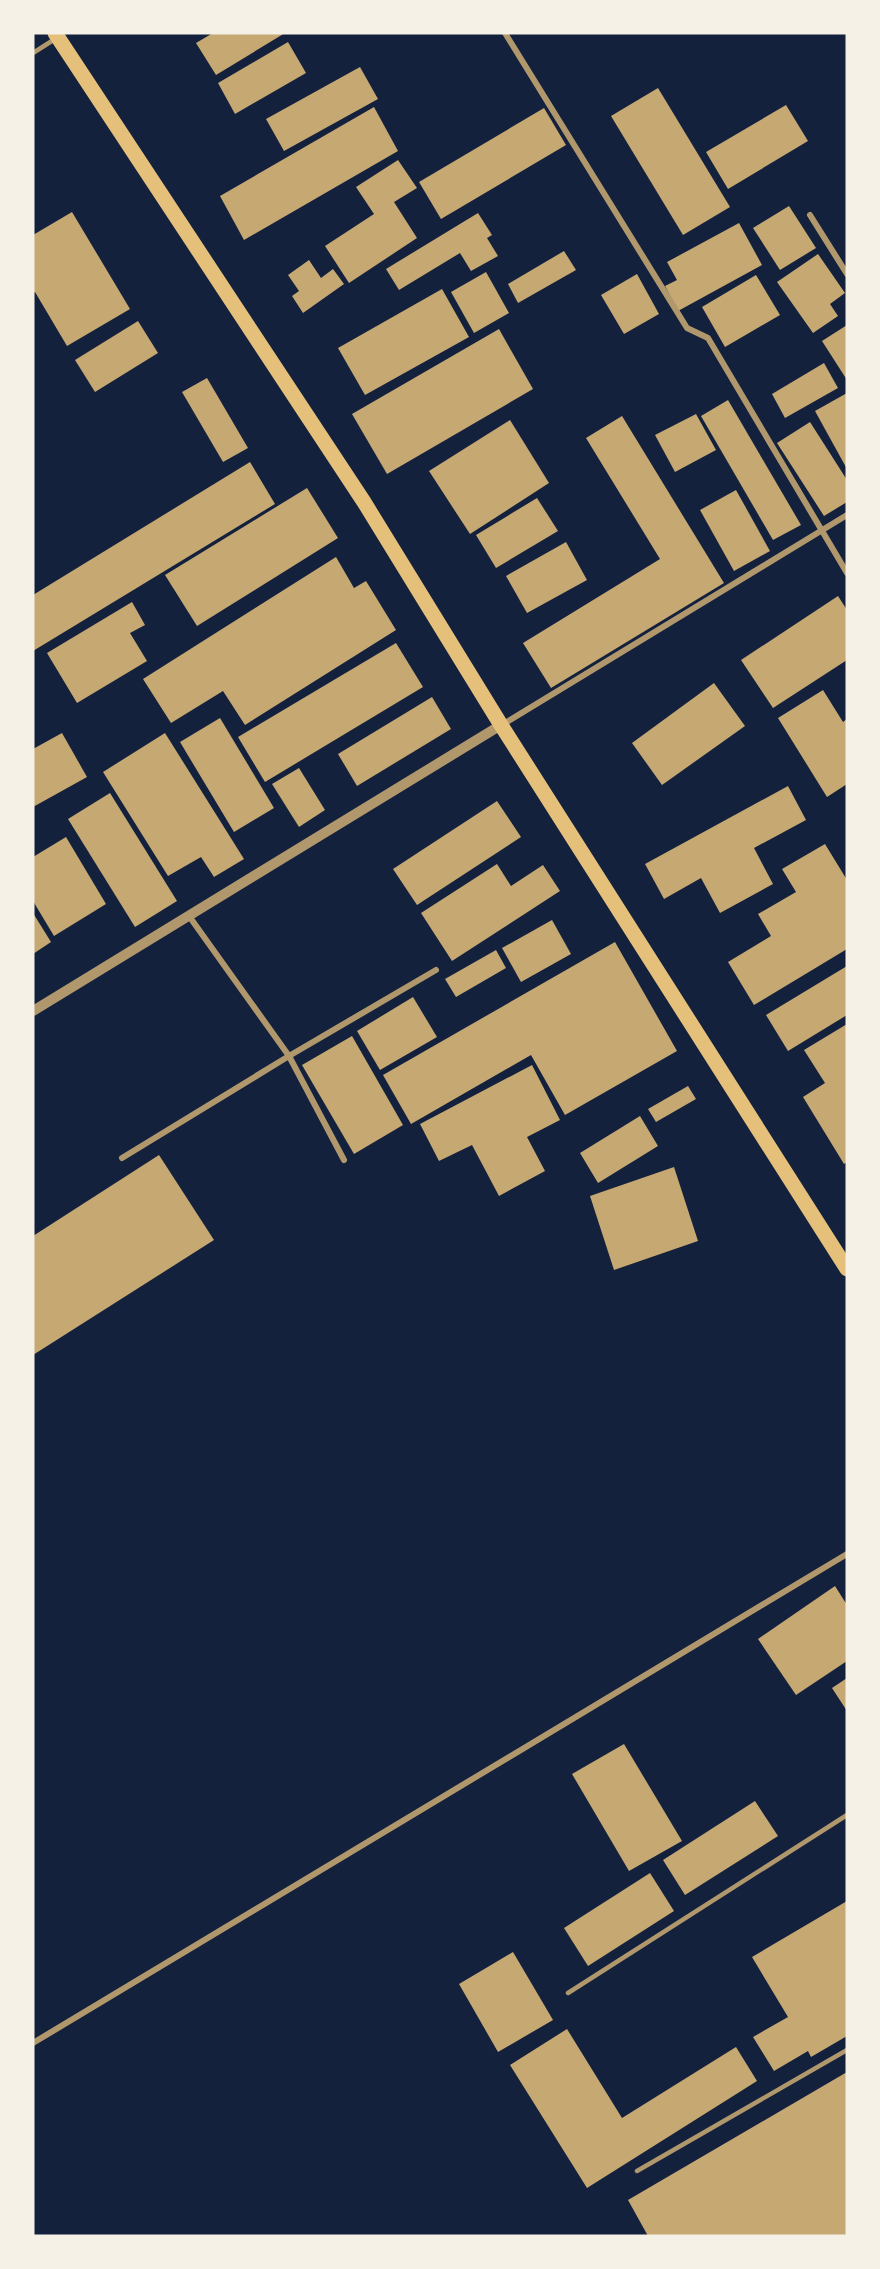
<svg xmlns="http://www.w3.org/2000/svg" width="880" height="2269" viewBox="0 0 880 2269" font-family="'Nunito Sans',sans-serif">
  <style>
    .building { fill: #c6a872 }
    .lines { fill: none; stroke-linecap: round; stroke-linejoin: round }
    .service { stroke: #b1986c; stroke-width: 4.5 }
    .minor { stroke: #b1986c; stroke-width: 6 }
    .tertiary { stroke: #b1986c; stroke-width: 10 }
    .primary { stroke: #e5c07b; stroke-width: 15 }
  </style>
  <rect width="100%" height="100%" fill="#14213d"/>
  <g class="building">
    <path d="M213,33H285L216,75L196,43Z"/>
    <path d="M288,42L306,73L235,114L218,83Z"/>
    <path d="M360,67L378,99L284,151L266,119Z"/>
    <path d="M658,88L730,207L683,235L611,116Z"/>
    <path d="M786,105L808,141L728,189L706,152Z"/>
    <path d="M374,107L398,151L244,240L220,196Z"/>
    <path d="M544,108L566,145L441,219L419,182Z"/>
    <path d="M398,160L417,188L394,202L417,238L349,283L325,246L374,214L356,187Z"/>
    <path d="M789,206L816,248L780,270L753,228Z"/>
    <path d="M72,212L130,309L67,346L35,292L33,293V235Z"/>
    <path d="M478,213L492,235L487,238L498,256L471,271L460,253L399,290L386,269Z"/>
    <path d="M739,223L762,265L678,311L665,286L677,280L667,262Z"/>
    <path d="M564,251L576,270L518,303L508,284Z"/>
    <path d="M818,254L845,293L830,304L838,316L813,333L777,282Z"/>
    <path d="M309,260L321,278L333,269L344,284L303,313L292,296L299,291L288,275Z"/>
    <path d="M486,272L509,313L474,333L451,292Z"/>
    <path d="M637,274L659,314L624,334L601,295Z"/>
    <path d="M756,275L780,315L725,347L702,307Z"/>
    <path d="M442,289L469,337L365,395L338,348Z"/>
    <path d="M138,321L158,353L95,392L75,360Z"/>
    <path d="M847,325V380L822,341Z"/>
    <path d="M499,329L533,389L387,474L352,414Z"/>
    <path d="M824,363L838,388L785,418L772,394Z"/>
    <path d="M207,378L248,448L223,462L182,392Z"/>
    <path d="M847,393V469L815,411Z"/>
    <path d="M728,400L801,525L773,540L701,416Z"/>
    <path d="M696,414L716,450L675,472L655,435Z"/>
    <path d="M622,416L724,583L551,688L523,643L660,559L586,438Z"/>
    <path d="M510,420L549,483L470,534L429,471Z"/>
    <path d="M810,422L847,480V502L824,516L777,443Z"/>
    <path d="M250,462L275,504L33,651V595Z"/>
    <path d="M307,488L338,538L197,626L165,575Z"/>
    <path d="M736,490L770,551L734,571L700,510Z"/>
    <path d="M537,498L558,531L496,568L476,535Z"/>
    <path d="M566,542L587,580L527,613L506,576Z"/>
    <path d="M336,557L354,588L366,581L396,630L245,725L223,691L171,723L143,679Z"/>
    <path d="M838,596L847,610V660L773,708L741,660Z"/>
    <path d="M132,602L145,625L130,633L147,661L77,703L47,653Z"/>
    <path d="M396,643L423,687L265,782L238,737Z"/>
    <path d="M714,683L745,726L662,785L632,743Z"/>
    <path d="M823,690L843,722L847,719V784L827,797L778,718Z"/>
    <path d="M432,697L451,729L357,786L338,754Z"/>
    <path d="M220,718L274,808L234,832L180,742Z"/>
    <path d="M62,733L87,777L33,807V749Z"/>
    <path d="M165,733L244,859L214,877L201,857L168,876L103,772Z"/>
    <path d="M299,768L325,810L299,827L272,784Z"/>
    <path d="M788,786L806,820L754,848L773,884L720,913L701,878L664,899L645,864Z"/>
    <path d="M110,793L177,901L135,927L68,819Z"/>
    <path d="M497,801L521,837L417,905L393,869Z"/>
    <path d="M66,837L106,904L54,936L33,901V857Z"/>
    <path d="M825,844L847,880V949L754,1005L728,962L771,936L758,914L796,892L782,869Z"/>
    <path d="M497,864L511,886L543,865L560,891L452,961L421,913Z"/>
    <path d="M33,913L51,942L33,954Z"/>
    <path d="M552,920L571,954L521,982L502,948Z"/>
    <path d="M615,942L677,1051L565,1115L531,1055L411,1124L383,1075Z"/>
    <path d="M496,950L506,968L456,997L445,979Z"/>
    <path d="M847,966V1015L788,1051L766,1015Z"/>
    <path d="M413,997L437,1037L380,1070L357,1031Z"/>
    <path d="M847,1024V1162L844,1164L803,1097L825,1083L804,1050Z"/>
    <path d="M352,1036L403,1125L354,1154L302,1065Z"/>
    <path d="M532,1065L560,1120L527,1137L545,1171L499,1196L472,1145L439,1161L420,1124Z"/>
    <path d="M688,1086L696,1099L656,1122L648,1109Z"/>
    <path d="M640,1116L658,1146L598,1183L580,1153Z"/>
    <path d="M159,1155L214,1240L33,1355V1236Z"/>
    <path d="M674,1167L698,1241L614,1270L590,1196Z"/>
    <path d="M835,1586L847,1605V1661L796,1695L758,1639Z"/>
    <path d="M847,1678V1711L832,1688Z"/>
    <path d="M624,1744L682,1841L629,1871L572,1774Z"/>
    <path d="M755,1801L778,1836L685,1895L663,1860Z"/>
    <path d="M650,1873L674,1911L588,1966L564,1928Z"/>
    <path d="M847,1901V2036L811,2057L808,2051L774,2071L753,2037L788,2017L752,1957Z"/>
    <path d="M513,1952L553,2020L498,2052L459,1984Z"/>
    <path d="M567,2029L622,2118L736,2047L757,2081L587,2188L510,2065Z"/>
    <path d="M847,2072V2236H648L628,2200Z"/>
  </g>
  <g class="lines">
    <g class="service">
      <path d="M33,53L55,39"/>
      <path d="M568,1993L847,1815"/>
      <path d="M637,2171L847,2050"/>
    </g>
    <g class="minor">
      <path d="M505,33L687,328L708,338L847,573"/>
      <path d="M810,215L847,274"/>
      <path d="M502,725L847,515"/>
      <path d="M189,916L289,1056L436,970"/>
      <path d="M122,1158L289,1056L344,1160"/>
      <path d="M33,2043L847,1554"/>
    </g>
    <path class="tertiary" d="M33,1011L501,725"/>
    <path class="primary" d="M55,33L364,502L501,725L847,1269"/>
  </g>
  <rect width="880" height="2269" fill="none" stroke="#f6f1e7" stroke-width="69"/>
</svg>
